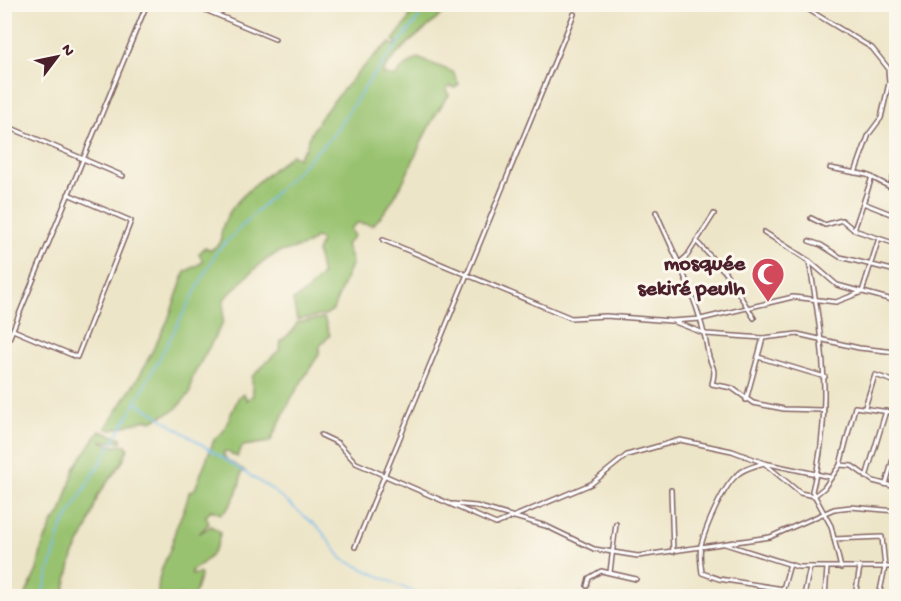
<svg xmlns="http://www.w3.org/2000/svg" width="901" height="601" viewBox="0 0 901 601" font-family="'Gochi Hand',sans-serif">
  <style>
    .green { fill: #99c26f; stroke: #72704d; stroke-width: 1.5 }
    .lines { fill: none; stroke-linecap: round; stroke-linejoin: round }
    .stream { stroke: #7bbdf0; stroke-width: 1.5 }
    .street-casing { stroke: #836462; stroke-width: 6 }
    .street { stroke: #fff; stroke-width: 3 }
    .labels { text-anchor: middle; stroke-width: 6; stroke-linejoin: round; paint-order: stroke }
    .poi-label { font-size: 22px; font-weight: bold; fill: #4a1f2b; stroke: #fbf7ec; text-anchor: end }
  </style>
  <rect width="100%" height="100%" fill="#fbf7ec"/>
  <filter id="ink" filterUnits="userSpaceOnUse"><feTurbulence type="fractalNoise" baseFrequency=".0167" numOctaves="2"/><feDisplacementMap in="SourceGraphic" scale="12" xChannelSelector="R" yChannelSelector="G"/><feConvolveMatrix kernelMatrix="1 2 1 2 8 2 1 2 1" color-interpolation-filters="sRGB"/></filter>
  <filter id="wash" filterUnits="userSpaceOnUse"><feTurbulence type="fractalNoise" baseFrequency=".008" numOctaves="4" result="noise"/><feDisplacementMap in="SourceGraphic" scale="24" xChannelSelector="R" yChannelSelector="G"/><feGaussianBlur stdDeviation="1.35" result="paint"/><feColorMatrix in="noise" values="0 0 0 0 0 0 0 0 0 0 0 0 0 0 0 0 0 1.4 0 .05"/><feComposite in="paint" operator="in"/></filter>
  <g filter="url(#wash)">
    <rect width="100%" height="100%" fill="#ede5c7"/>
    <g class="green">
      <path d="M414,5H452C430,28 398,46 382,74L395,77L400,70L418,58L453,72L459,84L455,88L450,86L446,90L449,95C417,135 410,188 373,225L357,223L350,229L354,236L346,245L352,262L333,310L325,315L297,320L293,300L306,292L322,275L317,252L321,241L316,237C305,250 293,247 278,253C257,263 240,284 224,299L223,322L192,378L190,393L175,410L151,421L149,419L111,430L106,428L140,375L168,320L185,272L203,262L199,254L205,247L211,250L221,242C218,206 267,176 292,154L298,158L307,146C306,127 372,54 390,43L395,46L397,43L393,40L407,22Z"/>
      <path d="M324,318L330,335L320,346L319,354L292,397L270,442L243,446L237,457L226,451L223,453L227,460L245,471L241,473C242,484 231,509 221,514L211,510L206,516L209,523L199,534L211,526L220,532C219,551 206,562 191,571L192,575L199,573L201,575L194,596H158C157,579 162,567 169,552C173,544 173,535 177,526C181,515 187,505 189,492L195,489L214,440L223,432L239,396L244,394L247,400L253,395L252,377L280,349L281,341L293,331L297,323Z"/>
      <path d="M100,431L121,438V442L100,441L113,446L126,445L128,448L123,461L98,495L88,527L73,556L63,596H25L37,570L42,547L53,522L61,513L75,467Z"/>
    </g>
    <g class="lines">
      <g class="stream">
        <path d="M136,402L271,489L320,529L342,559L422,596"/>
        <path d="M42,596L62,527L130,413L217,251L332,136L372,77L430,4"/>
        <path d="M507,596L519,589L523,592"/>
      </g>
    </g>
  </g>
  <g filter="url(#ink)">
    <g class="lines">
      <defs>
        <g id="street">
          <path d="M191,4L275,39"/>
          <path d="M799,4L872,48L888,68L889,83L881,118L869,134L855,173"/>
          <path d="M4,125L123,176"/>
          <path d="M830,168L867,175L896,190"/>
          <path d="M890,186L896,170"/>
          <path d="M863,203L896,216"/>
          <path d="M656,212C676,258 700,303 708,353C711,369 717,365 712,384L732,388L753,403L784,409L822,410"/>
          <path d="M811,218L825,225L842,220L854,230L896,244"/>
          <path d="M854,230L872,177"/>
          <path d="M764,232L809,261L837,285L896,301"/>
          <path d="M383,240L571,318L606,316L671,321L701,319L793,297L836,302L862,292L879,238"/>
          <path d="M696,241L725,272L754,318"/>
          <path d="M809,241L821,245L840,257L896,271"/>
          <path d="M809,261C823,338 833,414 812,491L831,526L841,568"/>
          <path d="M678,264L687,256L714,214"/>
          <path d="M675,322L706,334L763,338L797,334L859,348L896,352"/>
          <path d="M13,330L77,357L131,221L68,194"/>
          <path d="M4,351L147,4"/>
          <path d="M758,357L825,377"/>
          <path d="M746,400L763,338"/>
          <path d="M865,407L875,375L896,382"/>
          <path d="M896,413L855,407L840,465L852,466L873,481L896,487"/>
          <path d="M321,435L338,443L356,463L496,524L591,484L627,455L680,440L732,451L764,463L830,477"/>
          <path d="M866,477L886,411"/>
          <path d="M886,484L896,448"/>
          <path d="M671,490L673,552"/>
          <path d="M453,504L476,506L546,526L594,549L638,556L770,537L834,509L851,507L896,511"/>
          <path d="M834,539L882,537L885,567L879,596"/>
          <path d="M725,544L798,567H896"/>
          <path d="M355,547L574,14"/>
          <path d="M610,572L616,524"/>
          <path d="M587,586L589,578L601,571L636,579"/>
          <path d="M783,589L719,579L702,573C701,564 699,555 701,545C706,527 723,486 738,474C745,468 755,466 764,463L800,493L814,496L824,488L840,465"/>
          <path d="M880,595L896,593"/>
          <path d="M781,596L790,564"/>
          <path d="M804,596L810,567"/>
          <path d="M825,596L827,568"/>
          <path d="M855,596L860,567"/>
        </g>
      </defs>
      <use href="#street" class="street-casing"/>
      <use href="#street" class="street"/>
    </g>
  </g>
  <defs>
    <symbol id="mosque-pin" viewBox="-11 -11 22 30"><path d="M0 17L-7.5 6A9.5 9.5 0 1 1 7.5 6Z" fill="#d1495b" stroke="#fbf7ec"/><path d="M3.5-4.9A6 6 0 1 0 3.5 4.9A5 5 0 1 1 3.5-4.9Z" fill="#fff"/></symbol>
  </defs>
  <g fill-rule="evenodd">
    <use href="#mosque-pin" x="749" y="255" width="38" height="52"/>
  </g>
  <g class="labels">
    <g class="poi-label">
      <text x="745" y="269">mosquée<tspan x="745" dy="25">sekiré peulh</tspan></text>
    </g>
  </g>
  <rect width="901" height="601" fill="none" stroke="#fbf7ec" stroke-width="24"/>
  <g transform="translate(57 57) rotate(58)" stroke="#fbf7ec" stroke-width="4.5" paint-order="stroke">
  <path d="M0-4.5L10 22L0 15L-10 22Z" fill="#4a1f2b"/>
  <text y="-9" font-size="16" font-weight="bold" text-anchor="middle" fill="#4a1f2b">N</text>
  </g>
</svg>
